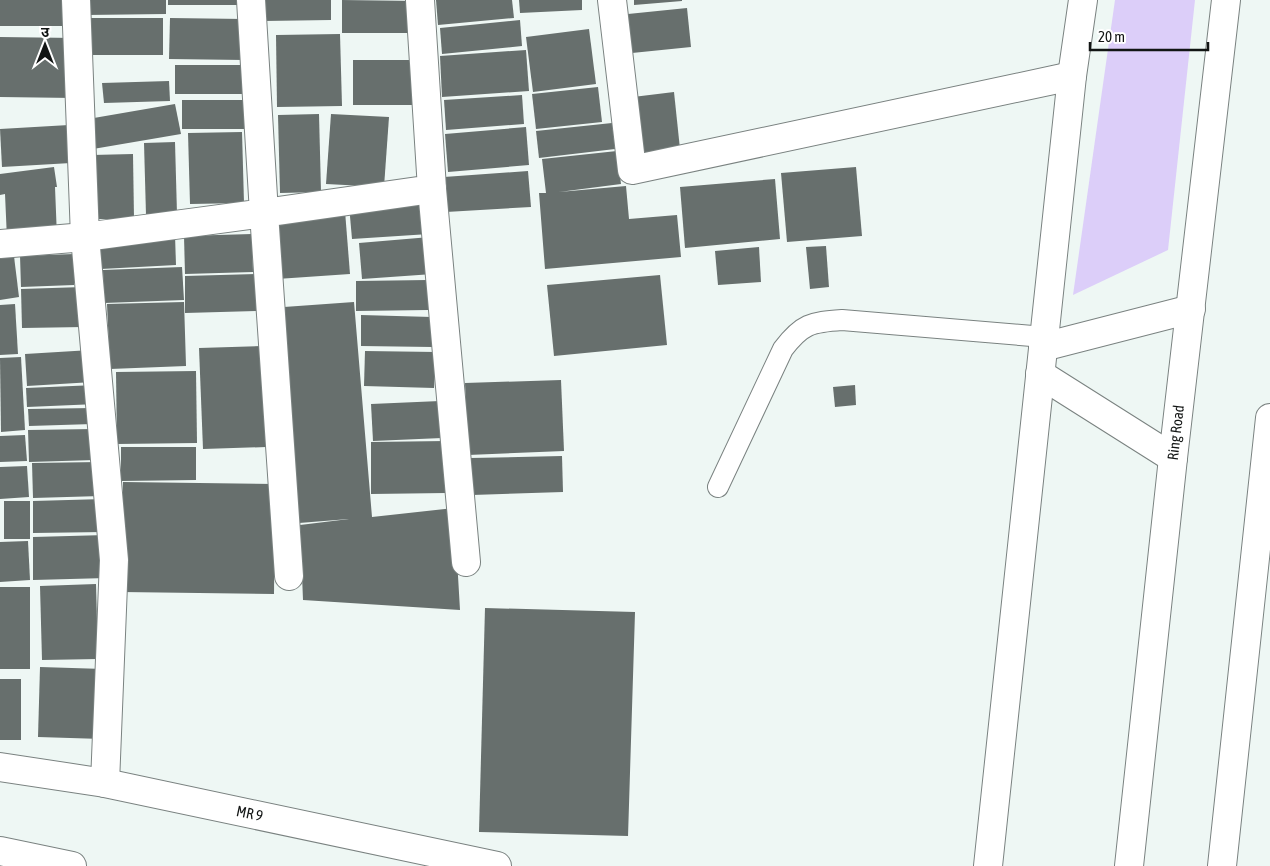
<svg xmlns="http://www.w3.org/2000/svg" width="1270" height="866" viewBox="0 0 1270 866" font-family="'Asap Condensed','Noto Sans Devanagari',sans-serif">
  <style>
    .green { fill: #dccef9 }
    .building { fill: #676f6d }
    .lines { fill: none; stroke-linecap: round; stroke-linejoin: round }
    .lane-casing { stroke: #7a8280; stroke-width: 22 }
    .street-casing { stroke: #7a8280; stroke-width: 30 }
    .secondary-casing { stroke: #7a8280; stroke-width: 30 }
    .primary-casing { stroke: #7a8280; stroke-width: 30 }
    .lane { stroke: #fff; stroke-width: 20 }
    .street { stroke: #fff; stroke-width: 28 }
    .secondary { stroke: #fff; stroke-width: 28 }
    .primary { stroke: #fff; stroke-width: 28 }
    .labels { text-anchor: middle; stroke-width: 5; stroke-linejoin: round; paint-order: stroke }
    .street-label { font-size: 15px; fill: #121514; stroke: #fff }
  </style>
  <rect width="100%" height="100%" fill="#eef7f4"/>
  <path class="green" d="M1115,0H1195L1168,250L1073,295Z"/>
  <g class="building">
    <path d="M0,0H69L68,26H0Z"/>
    <path d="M86,0H166V14L86,15Z"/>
    <rect x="168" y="0" width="72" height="5"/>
    <path d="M263,0H331V20L264,21Z"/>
    <path d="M342,0L416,1V33H342Z"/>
    <path d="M436,0H512L514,18L438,25Z"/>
    <path d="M519,0H582V10L520,13Z"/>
    <path d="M634,0H682V1L634,5Z"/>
    <path d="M687,8L691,47L632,53L628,14Z"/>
    <rect x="84" y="18" width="79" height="37"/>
    <path d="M170,18L244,19V60L169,59Z"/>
    <path d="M520,20L522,46L442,54L440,28Z"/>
    <path d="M589,29L596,84L533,92L526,37Z"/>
    <path d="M340,34L342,106L277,107L276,35Z"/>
    <path d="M0,37L75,38L74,98L0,97Z"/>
    <path d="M526,50L529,91L442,97L440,56Z"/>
    <rect x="353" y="60" width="69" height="45"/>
    <rect x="175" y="65" width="72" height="29"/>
    <path d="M169,81L170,101L104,103L102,83Z"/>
    <path d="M598,87L602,122L536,129L532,94Z"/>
    <path d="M674,92L680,149L639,154L633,97Z"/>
    <path d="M522,95L524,124L446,130L444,100Z"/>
    <rect x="182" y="100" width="62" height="29"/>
    <path d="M175,104L181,134L93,149L88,119Z"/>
    <path d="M319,114L321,192L280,193L278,115Z"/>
    <path d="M331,114L389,117L384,187L326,184Z"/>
    <path d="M612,123L615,149L539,158L536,131Z"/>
    <path d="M69,125L71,163L2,167L0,129Z"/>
    <path d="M526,127L529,165L448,172L445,134Z"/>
    <path d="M242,132L244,203L190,204L188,133Z"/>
    <path d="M175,142L177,214L146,215L144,143Z"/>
    <path d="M617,151L621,184L559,192L626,186L629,219L677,215L681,257L545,269L539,193H546L542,159Z"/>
    <path d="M133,154L134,219H93L92,155Z"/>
    <path d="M54,167L57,187H55L57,237L7,239L5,194L0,195V174Z"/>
    <path d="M856,167L862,236L787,242L781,173Z"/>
    <path d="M528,171L531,207L446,212L444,177Z"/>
    <path d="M775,179L780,239L685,248L680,187Z"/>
    <path d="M427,199L429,234L352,239L349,205Z"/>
    <path d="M345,211L350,274L277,279L273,216Z"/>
    <path d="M252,234L253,272L185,274L184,236Z"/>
    <path d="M175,235L176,265L101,269L100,238Z"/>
    <path d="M430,237L433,274L362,279L359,243Z"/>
    <path d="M826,246L829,287L810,289L806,247Z"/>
    <path d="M759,247L761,282L718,285L715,251Z"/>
    <path d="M13,248L19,297L0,300V250Z"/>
    <path d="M74,254V285L21,287L20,256Z"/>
    <path d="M182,267L184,300L104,303L103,270Z"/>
    <path d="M257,274L258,311L185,313V276Z"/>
    <path d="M660,275L667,345L554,356L547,285Z"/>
    <path d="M428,280V310L356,311V281Z"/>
    <path d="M83,287L84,327L22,328L21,289Z"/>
    <path d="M184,302L186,366L110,369L107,304Z"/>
    <path d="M354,302L372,517L454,508L460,610L303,600L300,525L349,519L299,523L284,307Z"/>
    <path d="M15,304L18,354L0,355V305Z"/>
    <path d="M361,315L432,317V347L361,346Z"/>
    <path d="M262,346L266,447L203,449L199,348Z"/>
    <path d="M91,350L93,382L27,386L25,354Z"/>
    <path d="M365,351L436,352L434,388L364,386Z"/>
    <path d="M21,357L25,430L1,432L0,358Z"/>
    <path d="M196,371L197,443L117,444L116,372Z"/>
    <path d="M561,380L564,451L468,455L465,383Z"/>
    <path d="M96,385L97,404L27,407L26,388Z"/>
    <path d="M855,385L856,405L835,407L833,387Z"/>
    <path d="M440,401L442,438L373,441L371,404Z"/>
    <path d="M93,408V424L29,426L28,409Z"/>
    <path d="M94,429L95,460L29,462L28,430Z"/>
    <path d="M25,435L27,461L0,462V436Z"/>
    <path d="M446,441V493L371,494V442Z"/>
    <path d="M121,447H196V480L121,481Z"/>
    <path d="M562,456L563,492L472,495L470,458Z"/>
    <path d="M100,462L101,496L33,498L32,463Z"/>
    <path d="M27,466L29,497L0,499V467Z"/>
    <path d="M123,482L275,484L274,594L122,592Z"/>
    <path d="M104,499V532L33,533V501Z"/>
    <rect x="4" y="501" width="26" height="38"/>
    <path d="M106,535L107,578L33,580V537Z"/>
    <path d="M28,541L30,580L0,582V542Z"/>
    <path d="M96,584L98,659L42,660L40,586Z"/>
    <rect x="0" y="587" width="30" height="82"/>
    <path d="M485,608L635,612L628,836L479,832Z"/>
    <path d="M40,667L104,669L102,739L38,737Z"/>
    <rect x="0" y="679" width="21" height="61"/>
  </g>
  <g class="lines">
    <defs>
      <path id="lane" d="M718,487L783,349C802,324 811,322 842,320L1044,337"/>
      <g id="street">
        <path d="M76,0L85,237L114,560L105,783"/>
        <path d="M612,0L632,170L1072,76"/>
        <path d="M432,189L466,562"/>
        <path d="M0,244L85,237L264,213L251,0"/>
        <path d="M289,576L264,213L432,189L420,0"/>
      </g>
      <g id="secondary">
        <path d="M1043,347L1191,309"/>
        <path d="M1040,374L1173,458"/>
        <path id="s1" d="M0,767L105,783L497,866"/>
        <path d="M0,851L72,866"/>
        <path d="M988,866L1072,76L1083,0"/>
      </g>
      <g id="primary">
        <path id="s2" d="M1129,866L1173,458L1226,0"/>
        <path d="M1222,866L1270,418"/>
      </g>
    </defs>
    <use href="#lane" class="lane-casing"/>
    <use href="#street" class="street-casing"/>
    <use href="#secondary" class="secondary-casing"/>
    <use href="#primary" class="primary-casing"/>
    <use href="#lane" class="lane"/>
    <use href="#street" class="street"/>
    <use href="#secondary" class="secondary"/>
    <use href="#primary" class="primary"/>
  </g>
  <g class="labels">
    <g class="street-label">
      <text dy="5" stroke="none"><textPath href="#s2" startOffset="436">Ring Road</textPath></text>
      <text dy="5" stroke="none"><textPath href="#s1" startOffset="254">MR 9</textPath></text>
    </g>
  </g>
  <g transform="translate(45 45)" stroke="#ffffff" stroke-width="4" paint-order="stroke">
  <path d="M0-4L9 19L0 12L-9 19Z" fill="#121514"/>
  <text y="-8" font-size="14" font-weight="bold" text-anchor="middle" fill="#121514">उ</text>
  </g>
  <path d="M1090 42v8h118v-8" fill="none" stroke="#121514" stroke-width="2.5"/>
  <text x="1098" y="42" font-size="15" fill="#121514" stroke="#ffffff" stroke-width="4" paint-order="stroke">20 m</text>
</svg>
